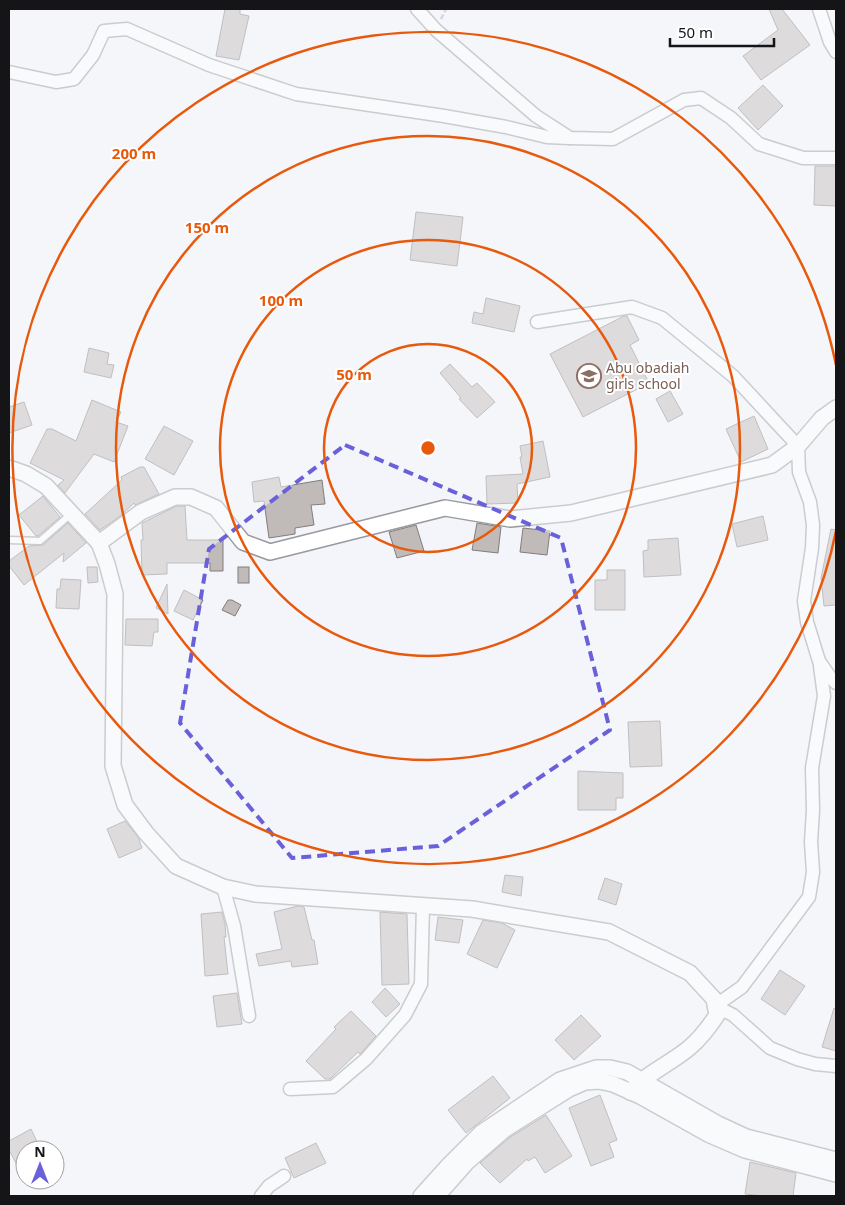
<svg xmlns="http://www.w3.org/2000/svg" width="845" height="1205" viewBox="0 0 845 1205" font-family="'Noto Sans',sans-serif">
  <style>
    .building { fill: #c0bab8; stroke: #827d7b }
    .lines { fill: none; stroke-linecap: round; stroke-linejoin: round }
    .service-casing { stroke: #98999e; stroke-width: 9 }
    .minor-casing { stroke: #98999e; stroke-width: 15 }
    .tertiary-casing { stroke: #98999e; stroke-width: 18 }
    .path { stroke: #afb0b4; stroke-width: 2.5; stroke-dasharray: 5 2.5; stroke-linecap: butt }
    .service { stroke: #fff; stroke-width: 6 }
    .minor { stroke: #fff; stroke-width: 12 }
    .tertiary { stroke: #fff; stroke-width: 15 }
    .marked { fill: none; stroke: #6a61da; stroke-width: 4; stroke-dasharray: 10 6; stroke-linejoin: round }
    .ring { fill: none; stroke: #e8590c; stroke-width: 2.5 }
    .labels { text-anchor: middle; stroke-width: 4; stroke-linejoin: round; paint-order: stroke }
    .education-label { font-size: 14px; fill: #785e54; stroke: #fff; text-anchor: start }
    .centre { fill: #e8590c; stroke: #fff; stroke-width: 2.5 }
    .ring-label { font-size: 15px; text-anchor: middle; font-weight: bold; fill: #e8590c; stroke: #fff; stroke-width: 4; stroke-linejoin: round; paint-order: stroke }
  </style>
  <rect width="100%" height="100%" fill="#f4f5fa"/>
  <g class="building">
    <path d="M225,9H240V14L249,16L239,60L216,56Z"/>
    <path d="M769,9H782L810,45L761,80L743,56L778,30Z"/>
    <path d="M763,85L783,106L758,130L738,108Z"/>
    <path d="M815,166H836V206L814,205Z"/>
    <path d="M416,212L463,217L457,266L410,260Z"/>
    <path d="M486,298L520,306L514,332L472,323L474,312L483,314Z"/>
    <path d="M624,316H627L639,340L630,345L649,383L583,417L550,354Z"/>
    <path d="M89,348L109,353L107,364L114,365L111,378L84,372Z"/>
    <path d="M450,364L472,387L477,383L495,402L477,418L459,399L461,398L440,373Z"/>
    <path d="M670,391L683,414L668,422L656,399Z"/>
    <path d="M92,400L121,412L116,422L128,426L114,462L94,454L65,493L58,485L64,480L30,463L47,429H52L76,441Z"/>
    <path d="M24,402L32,425L9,433V407Z"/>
    <path d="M754,416L768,449L741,462L726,429Z"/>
    <path d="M164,426L193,441L174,475L145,459Z"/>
    <path d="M543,441L550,477L517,484L518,503L487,504L486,476L523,474L520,457H522L520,446Z"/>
    <path d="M140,467H144L159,494L135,505L134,503L120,516L100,530L85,514L122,480L121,477Z"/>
    <path d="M279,477L281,487L322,480L325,504L311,505L314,525L295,528V534L269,538L264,501L254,502L252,482Z"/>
    <path d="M43,496L60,517L38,536H36L19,515Z"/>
    <path d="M177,506H185L187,540H223V571H210V563H167V574L142,575L141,540H143L142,523Z"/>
    <path d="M763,516L768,540L737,547L732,524Z"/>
    <path d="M68,523L86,543L63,562L64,553L24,585L9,566V561L29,546L43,545Z"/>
    <path d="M477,523L501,527L498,553L472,550Z"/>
    <path d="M416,525L424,551L397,558L389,532Z"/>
    <path d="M523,528L550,531L547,555L520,552Z"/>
    <path d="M831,529L836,530V605L824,606L821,578Z"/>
    <path d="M678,538L681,575L644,577L643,551L648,550V540Z"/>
    <path d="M87,567H97L98,582L88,583Z"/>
    <rect x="238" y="567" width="11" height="16"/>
    <path d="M607,570H625V610H595V580H607Z"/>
    <path d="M61,579L81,580L79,609L56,608L57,589H60Z"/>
    <path d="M167,584L168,614L156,608Z"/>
    <path d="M184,590L203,600L193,620L174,611Z"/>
    <path d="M228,600H232L241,605L235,616L222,610Z"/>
    <path d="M126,619H158V632H154L152,646L125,645Z"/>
    <path d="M660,721L662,766L630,767L628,722Z"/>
    <path d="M578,771L623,773V798H616V810H578Z"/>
    <path d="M125,821L138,837L142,848L119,858L107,829Z"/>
    <path d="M505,875L523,877L521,896L502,892Z"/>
    <path d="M605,878L622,884L616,905L598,899Z"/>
    <path d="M298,906L304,907L312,940H314L318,964L292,967L291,961L259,966L256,954L282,949L274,912Z"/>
    <path d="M222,912L225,924L226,937H224L228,974L205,976L201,914Z"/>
    <path d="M380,912L407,914L409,984L382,985Z"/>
    <path d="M438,917L463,920L459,943L435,940Z"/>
    <path d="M483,920L502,923L515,930L497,968L467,954Z"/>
    <path d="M780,970L805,986L785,1015L761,999Z"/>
    <path d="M385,988L400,1004L386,1017L372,1002Z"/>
    <path d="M237,993L242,1024L217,1027L213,996Z"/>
    <path d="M834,1008L836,1009V1051L822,1047Z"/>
    <path d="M351,1011L376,1036L360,1054L358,1052L330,1079H325L306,1061L336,1029L334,1027Z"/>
    <path d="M581,1015L601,1036L574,1060L555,1040Z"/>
    <path d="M493,1076L510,1098L466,1133L448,1110Z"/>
    <path d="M600,1095L617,1140L609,1143L614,1157L591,1166L569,1108Z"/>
    <path d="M546,1115L572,1156L545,1173L535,1157L528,1161L527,1159L500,1183L480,1163L509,1138Z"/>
    <path d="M31,1129L41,1150H25V1161L17,1165L9,1150V1141Z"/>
    <path d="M316,1143L326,1163L294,1178L285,1158Z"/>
    <path d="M750,1162L796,1173L793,1196H763L745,1194Z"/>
  </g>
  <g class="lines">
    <defs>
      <path id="service" d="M9,540L40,541L71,514"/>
      <g id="minor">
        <path d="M417,9L436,30L536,116L570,138L613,139L684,100L701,98L731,118L759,144L803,158H836"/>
        <path d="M819,9L830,42L836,52"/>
        <path d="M9,72L56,82L74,79L93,55L104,31L127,29L209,65L296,94L444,116L506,127L547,137L570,138"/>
        <path d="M537,322L632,307L662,318L733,376L798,446L799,472L810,502L813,525L812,548L804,601L807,622L819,661L830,677L836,683"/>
        <path d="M820,666L824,696L812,768L813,810L811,842L813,872L809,897L742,987L715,1006L733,1015L770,1048L797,1059L815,1064L836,1066"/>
        <path d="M223,887L234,926L249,1016"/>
        <path d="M290,1089L333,1087L366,1059L405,1015L421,984L423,906"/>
        <path d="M261,1196L269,1186L284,1176"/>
      </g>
      <g id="tertiary">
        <path d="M9,468L26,474L46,486L99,543L107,564L115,594L113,766L125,805L146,833L176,866L223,887L255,894L472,909L609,932L690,973L714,999L717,1015C709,1027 700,1039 689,1048C670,1064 648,1072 630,1092"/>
        <path d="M99,543L141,512L175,497H191L216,508L243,542L270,552L445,508L510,519L571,513L772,465L798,446L822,418L836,408"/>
        <path d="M421,1196L449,1165L481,1133L560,1080L596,1068H610L627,1072L718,1124L746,1137L836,1160"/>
        <path d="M437,1196L467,1162L504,1130L569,1089L585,1082L599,1081L613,1084L640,1096L708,1134L745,1150L836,1174"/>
      </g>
    </defs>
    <use href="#service" class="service-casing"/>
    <use href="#minor" class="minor-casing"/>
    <use href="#tertiary" class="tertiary-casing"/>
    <path class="path" d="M441,19L446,9"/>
    <use href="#service" class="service"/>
    <use href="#minor" class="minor"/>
    <use href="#tertiary" class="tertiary"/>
  </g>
  <path d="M0 0H845V1205H0ZM345,445L561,538L610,730L438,846L292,858L180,723L209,549Z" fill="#f4f5fa" fill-opacity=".55" fill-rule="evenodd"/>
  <path class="marked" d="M345,445L561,538L610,730L438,846L292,858L180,723L209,549Z"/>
  <g class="ring">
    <circle cx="428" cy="448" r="104"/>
    <circle cx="428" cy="448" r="208"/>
    <circle cx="428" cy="448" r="312"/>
    <path d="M836 531A416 416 0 1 1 836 365"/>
  </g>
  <defs>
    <symbol id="school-ring" viewBox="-11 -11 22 22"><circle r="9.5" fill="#fff" stroke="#8d6e63" stroke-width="1.5"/><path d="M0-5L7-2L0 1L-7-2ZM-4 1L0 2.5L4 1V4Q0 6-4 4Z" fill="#8d6e63"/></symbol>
  </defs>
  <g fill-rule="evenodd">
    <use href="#school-ring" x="575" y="362" width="28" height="28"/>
  </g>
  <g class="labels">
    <g class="education-label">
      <text x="606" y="373">Abu obadiah<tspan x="606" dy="16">girls school</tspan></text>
    </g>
  </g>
  <circle cx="428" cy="448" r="8" class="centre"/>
  <g class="ring-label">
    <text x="134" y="159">200 m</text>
    <text x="207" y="233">150 m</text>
    <text x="281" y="306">100 m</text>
    <text x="354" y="380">50 m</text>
  </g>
  <rect width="845" height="1205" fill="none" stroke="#151517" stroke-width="20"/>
  <g transform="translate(40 1165)"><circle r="24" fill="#ffffff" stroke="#a1a1a2"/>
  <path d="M0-4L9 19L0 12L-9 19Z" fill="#6a61da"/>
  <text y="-8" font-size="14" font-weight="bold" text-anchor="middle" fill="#151517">N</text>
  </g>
  <path d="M670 38v8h104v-8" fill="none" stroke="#151517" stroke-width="2.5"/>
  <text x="678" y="38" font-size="15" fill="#151517" stroke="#ffffff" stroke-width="4" paint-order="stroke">50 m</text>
</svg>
